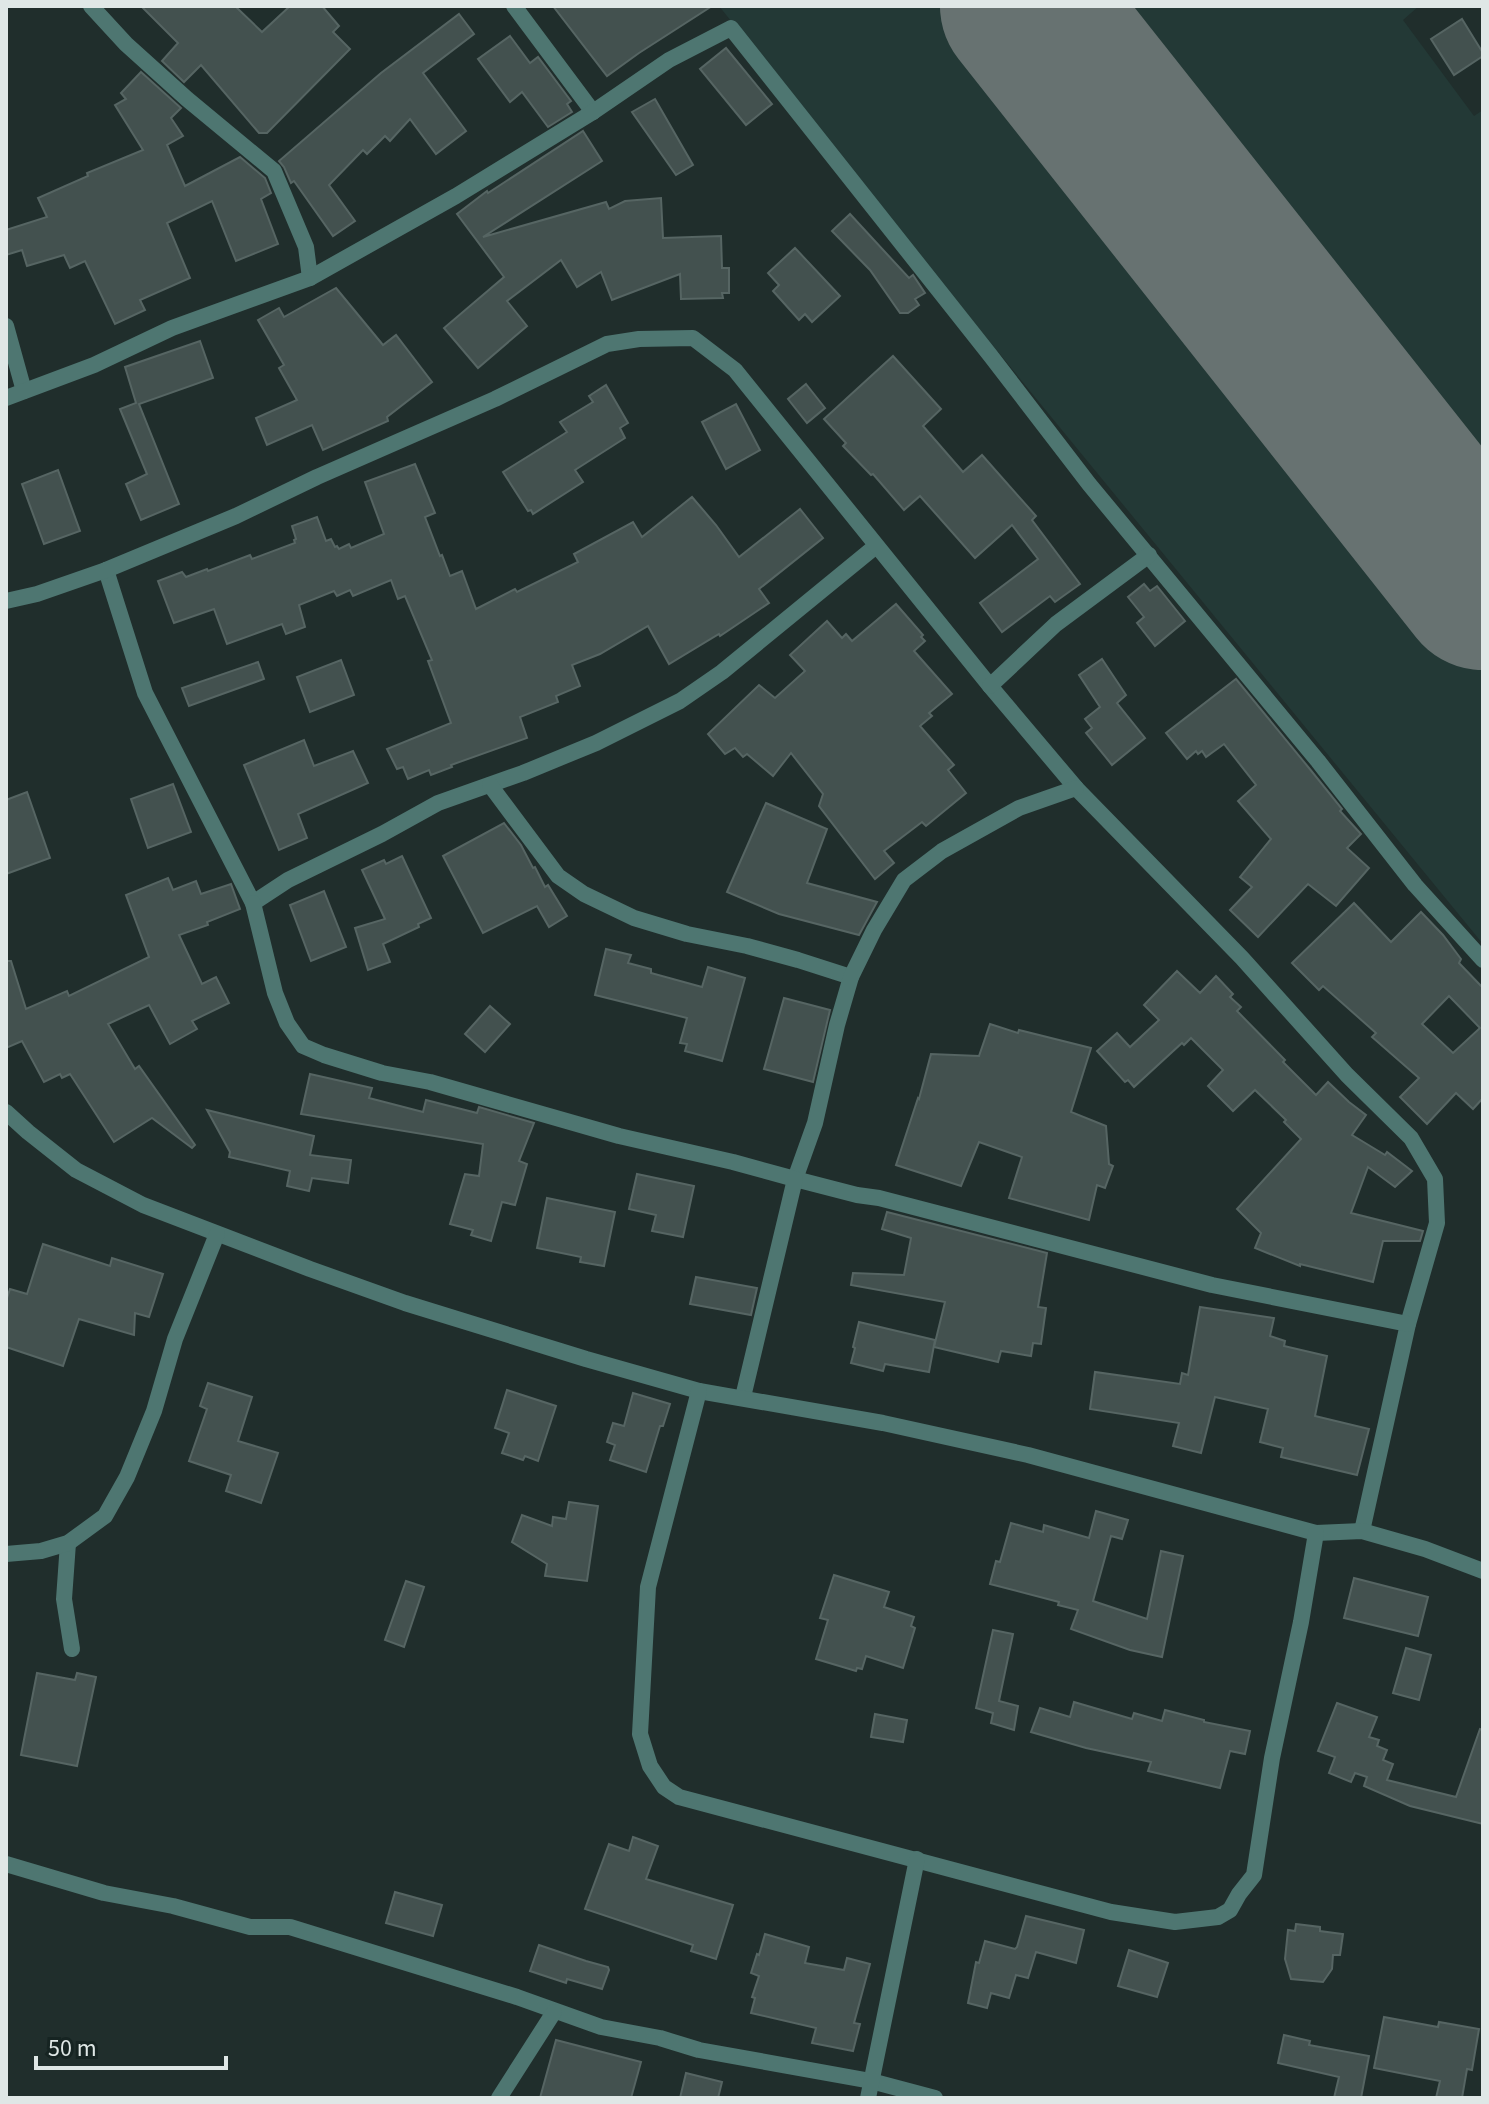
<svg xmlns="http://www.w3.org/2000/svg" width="1489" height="2104" viewBox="0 0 1489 2104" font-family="'Source Sans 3',sans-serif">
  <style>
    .built { fill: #233936 }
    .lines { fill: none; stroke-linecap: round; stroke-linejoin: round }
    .runway { stroke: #677271; stroke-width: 170 }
    .building { fill: #43514f; stroke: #566563; stroke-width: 2; fill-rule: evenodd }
    .street { stroke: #4e7671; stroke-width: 16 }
  </style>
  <rect width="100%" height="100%" fill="#202e2c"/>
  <path class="built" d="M719,6H1419L1403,20L1474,116L1483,110V944L953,297Z"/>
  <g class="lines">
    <path class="runway" d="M1025,6L1483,585"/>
  </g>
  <g class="building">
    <path d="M141,6H235L262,32L290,6H322L339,26L333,32L350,49L267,133H259L201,65L184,82L162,61L178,43Z"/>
    <path d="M553,6H712L639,53L607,76Z"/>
    <path d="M459,14L474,34L423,73L466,131L436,154L410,119L390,141L385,136L367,154L363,150L329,185L355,221L333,236L294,181L291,183L284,167L279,161L381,73Z"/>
    <path d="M1462,19L1483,53V56L1454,75L1431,39Z"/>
    <path d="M510,36L530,63L538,57L571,101L567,104L572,112L548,127L522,92L510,102L478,59Z"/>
    <path d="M726,48L772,104L746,125L700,69Z"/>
    <path d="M141,72L181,108L171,118L183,136L167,145L185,186L240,157L265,178L271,193L261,199L278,244L236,261L212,201L167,223L190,278L140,300L145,310L115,324L85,261L70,268L64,255L27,266L22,250L6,255V230L47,217L38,198L88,176L87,173L143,150L115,105L126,99L121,93Z"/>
    <path d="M655,99L693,165L676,175L632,112Z"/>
    <path d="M583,131L602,161L483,237L606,202L609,209L625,201L661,198L663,238L721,236L722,268H729V293H722L723,298L681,299L680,274L612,300L601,272L577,287L561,260L507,301L527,326L478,368L444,328L504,277L457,214L487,191L488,193Z"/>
    <path d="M850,214L909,278L913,275L925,293L915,299L919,305L908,313H900L870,270L832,231Z"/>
    <path d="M795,248L840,296L812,322L805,314L799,320L773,291L779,285L768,273Z"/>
    <path d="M336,288L383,345L396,335L432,382L387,417L388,421L323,450L312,425L267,445L256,418L297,400L279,368L284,365L258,320L279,308L284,317Z"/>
    <path d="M200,341L213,378L139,404L179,504L141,520L126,484L147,474L120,409L136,403L125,367Z"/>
    <path d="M893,356L941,409L923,426L963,472L982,455L1036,516L1032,520L1080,584L1055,602L1050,596L1002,632L980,603L1038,559L1012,525L975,558L920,496L904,510L873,474L871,475L843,446L846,443L824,419Z"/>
    <path d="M806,384L825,408L807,423L788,399Z"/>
    <path d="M606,385L628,423L620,428L625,438L575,470L583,482L533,514L531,510L528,511L503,472L567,432L560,422L593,402L589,396Z"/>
    <path d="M736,404L760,450L726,469L702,422Z"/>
    <path d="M415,464L435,513L425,517L440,556L442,555L450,576L462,571L476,609L515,589L517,592L578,562L574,554L633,522L642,537L692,497L716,525L739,557L800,509L823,538L759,589L769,603L720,636L719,634L669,664L648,626L600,654L572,665L580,686L556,696L558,702L520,717L527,738L451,765L452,767L431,775L429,770L408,779L403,767L397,769L387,749L451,723L428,661L432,660L405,596L398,599L391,580L353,596L350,590L337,596L334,591L299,605L305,627L286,634L282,624L227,644L214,609L174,623L158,581L182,572L186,577L207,569L208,571L250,555L252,559L295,543L294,540L296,539L292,526L317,517L326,541L331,539L335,547L337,546L339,549L349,544L351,548L384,534L365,482Z"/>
    <path d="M58,470L80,531L44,544L22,484Z"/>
    <path d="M1144,584L1150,591L1157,586L1185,621L1155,646L1137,623L1144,617L1128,597Z"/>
    <path d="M896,604L923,635L921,637L925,641L914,651L952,694L929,713L932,716L920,726L954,765L948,770L966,793L926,826L922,822L884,851L894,863L875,879L819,806L823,794L791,753L773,776L747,754L743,757L735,748L725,754L708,734L759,685L775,698L805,671L790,655L827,621L842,638L846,634L852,641Z"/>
    <path d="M1102,659L1126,695L1117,703L1145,738L1112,765L1086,733L1092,728L1085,719L1100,707L1079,675Z"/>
    <path d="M341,660L354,695L310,712L297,677Z"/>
    <path d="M258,662L264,679L189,706L182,688Z"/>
    <path d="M1236,679L1309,768L1342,809L1340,811L1361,834L1347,848L1369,868L1336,906L1308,884L1258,937L1230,910L1252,887L1240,877L1271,839L1238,801L1256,785L1224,744L1206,757L1202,751L1198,754L1196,751L1187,759L1166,733Z"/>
    <path d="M304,740L314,766L353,751L368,783L298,814L307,838L279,850L244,765Z"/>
    <path d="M173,784L191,832L148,848L131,799Z"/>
    <path d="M27,792L50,858L6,874V800Z"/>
    <path d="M766,803L827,829L807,883L877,902L859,935L779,914L727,892Z"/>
    <path d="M504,823L521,845L533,868L535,867L545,887L548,885L567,916L549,927L537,906L483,933L443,856Z"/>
    <path d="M402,856L431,918L418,924L419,927L383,944L390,962L368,970L355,928L385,919L362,870L384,860L386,864Z"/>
    <path d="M168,878L173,890L196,881L201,894L231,884L240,909L207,922L208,925L179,935L202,984L216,977L229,1003L192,1021L197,1029L170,1044L149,1005L108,1024L135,1069L139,1066L195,1145L192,1148L152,1118L114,1142L70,1074L62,1078L60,1074L44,1082L22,1041L6,1048V961H11L26,1009L67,991L69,996L149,957L126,895Z"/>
    <path d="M324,891L346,947L311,961L290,905Z"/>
    <path d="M1354,903L1391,942L1421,912L1443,935L1461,959L1459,963L1483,988V1098L1473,1109L1456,1093L1427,1124L1400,1097L1419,1078L1372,1037L1376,1033L1323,986L1319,990L1292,963ZM1449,996L1480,1028L1453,1053L1422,1024Z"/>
    <path d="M606,949L631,955L628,963L651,969V973L702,987L708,967L745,978L722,1061L685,1051L687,1044L680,1043L687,1018L595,995Z"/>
    <path d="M1177,971L1200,993L1216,976L1233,994L1230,997L1241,1007L1237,1011L1285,1060L1283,1062L1316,1095L1328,1082L1349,1102L1366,1115L1352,1135L1385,1155L1387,1152L1412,1171L1395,1187L1368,1167L1351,1213L1423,1231L1420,1241H1383L1373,1282L1300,1264V1266L1255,1248L1261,1233L1237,1209L1301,1139L1284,1122L1286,1120L1255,1090L1233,1111L1208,1086L1223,1070L1191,1038L1184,1045L1182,1043L1134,1087L1128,1080L1125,1082L1097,1051L1117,1033L1130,1047L1159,1020L1144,1005Z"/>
    <path d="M784,998L830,1010L813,1082L764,1069Z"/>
    <path d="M490,1006L510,1024L485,1052L465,1034Z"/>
    <path d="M990,1024L1018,1033L1019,1030L1091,1048L1071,1112L1106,1126L1109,1164L1113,1166L1105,1188L1097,1185L1089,1220L1009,1198L1022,1157L979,1142L961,1186L896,1165L918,1098L919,1099L931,1054L979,1056Z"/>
    <path d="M310,1074L372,1088L369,1098L423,1112L426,1100L477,1113L479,1107L534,1123L519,1161L527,1164L515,1205L502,1202L491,1241L471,1235L473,1230L450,1224L465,1174L479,1176L483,1144L301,1114Z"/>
    <path d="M207,1110L314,1136L310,1155L351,1160L348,1183L312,1178L309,1191L287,1186L290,1171L229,1157L230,1152Z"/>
    <path d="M637,1174L694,1186L683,1237L652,1231L656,1215L629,1209Z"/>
    <path d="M547,1198L615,1212L604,1266L580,1262L581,1257L537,1248Z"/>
    <path d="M887,1212L1047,1253L1038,1307L1046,1308L1041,1344L1033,1343L1031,1356L1001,1351L998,1362L934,1347L945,1302L851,1285L853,1273L904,1275L911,1238L882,1229Z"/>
    <path d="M43,1244L110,1266L112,1258L163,1274L149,1317L135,1313L134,1335L79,1319L63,1366L6,1347V1301L10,1289L27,1294Z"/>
    <path d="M696,1277L757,1288L751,1315L690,1304Z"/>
    <path d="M1200,1307L1274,1318L1270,1336L1285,1341L1284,1346L1327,1356L1315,1416L1369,1429L1357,1475L1281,1457L1283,1448L1260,1442L1268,1409L1215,1397L1201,1453L1173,1446L1179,1423L1090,1409L1095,1372L1180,1384L1182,1373L1188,1375Z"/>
    <path d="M859,1322L935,1340L929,1372L885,1364L883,1371L851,1363L855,1348L853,1347Z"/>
    <path d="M208,1383L252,1397L238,1441L278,1453L261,1503L226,1491L231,1475L189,1461L207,1409L200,1406Z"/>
    <path d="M507,1390L556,1406L538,1461L525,1456L523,1460L502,1453L509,1433L495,1428Z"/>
    <path d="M633,1393L670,1404L663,1426H660L646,1472L610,1460L615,1445L607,1442L613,1423L624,1426Z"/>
    <path d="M569,1502L598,1506L587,1581L545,1576L547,1564L512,1542L522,1515L552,1526L553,1517L566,1519Z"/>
    <path d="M1096,1511L1128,1520L1122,1539L1111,1536L1093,1601L1147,1619L1161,1551L1183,1556L1162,1657L1130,1650L1071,1629L1078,1610L1058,1605L1059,1602L990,1584L996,1561L1000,1562L1011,1523L1043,1532L1044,1525L1089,1538Z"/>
    <path d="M834,1575L889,1592L884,1607L914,1617L911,1626L915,1628L903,1668L866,1656L862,1669L857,1668L856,1671L816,1659L828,1620L820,1618Z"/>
    <path d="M1354,1578L1428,1597L1418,1636L1344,1618Z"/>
    <path d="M406,1581L424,1587L404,1647L385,1640Z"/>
    <path d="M993,1630L1013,1634L999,1701L1018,1706L1014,1730L991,1723L993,1713L976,1708Z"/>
    <path d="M1406,1648L1431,1655L1419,1700L1393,1693Z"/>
    <path d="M37,1673L75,1680L77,1673L96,1677L77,1766L21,1755Z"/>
    <path d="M1074,1702L1132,1719L1134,1713L1162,1721L1165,1710L1204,1720V1722L1250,1731L1245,1754L1230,1751L1220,1788L1148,1771L1151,1762L1086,1748L1031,1732L1040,1708L1070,1717Z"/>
    <path d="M1337,1703L1377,1717L1369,1737L1379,1740L1377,1746L1387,1750L1383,1760L1393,1764L1387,1780L1456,1797L1480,1729L1483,1730V1824L1410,1806L1364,1786L1367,1777L1355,1773L1351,1782L1329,1773L1335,1757L1318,1751Z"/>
    <path d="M875,1714L907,1720L903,1742L871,1737Z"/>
    <path d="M633,1837L658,1846L646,1879L733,1905L716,1959L691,1951L693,1945L585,1909L609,1844L629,1851Z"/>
    <path d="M395,1892L442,1905L433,1936L386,1923Z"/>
    <path d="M1026,1916L1084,1930L1076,1963L1036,1952L1028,1978L1016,1975L1009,1998L991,1993L987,2008L968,2003L976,1962L979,1963L985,1941L1015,1949L1017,1947Z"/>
    <path d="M1296,1924L1320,1927V1931L1343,1934L1340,1955H1333L1332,1969L1323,1982L1291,1979L1285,1959L1288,1930L1295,1931Z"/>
    <path d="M765,1934L809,1947L805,1963L844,1970L847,1958L870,1964L854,2023L860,2024L853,2051L812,2043L816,2028L751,2013L755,1998L752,1997L759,1976L751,1973L757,1954L759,1955Z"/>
    <path d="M539,1945L586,1961L608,1967L609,1970L602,1989L567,1979L566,1983L530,1971Z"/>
    <path d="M1129,1950L1168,1963L1157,1997L1118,1986Z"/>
    <path d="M1384,2017L1438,2027L1439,2022L1479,2029L1472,2070L1467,2069L1462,2098H1436L1440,2081L1374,2068Z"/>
    <path d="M1284,2035L1310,2041L1309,2045L1369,2056L1361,2098H1334L1339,2077L1278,2063Z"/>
    <path d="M556,2040L641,2062L631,2098H540Z"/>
    <path d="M686,2073L722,2082L718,2098H680Z"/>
  </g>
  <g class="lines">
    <g class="street">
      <path d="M91,6L126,44L187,99L274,171L306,247L310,278"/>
      <path d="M514,6L593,112"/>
      <path d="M6,326L24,391"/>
      <path d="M6,398L94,365L172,328L310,278L456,196L593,112L669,60L731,28L990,355L1089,484L1318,761L1415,885L1483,960"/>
      <path d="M106,570L145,693L253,903L288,880L382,834L438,803L523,773L596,743L680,701L722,672L876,546"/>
      <path d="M6,601L37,594L106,570L236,516L317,477L495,399L607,344L639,339L693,338L735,370L990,686L1076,788L1242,958L1347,1075L1411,1138L1435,1179L1437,1223L1408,1324L1362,1531"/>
      <path d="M990,686L1056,624L1149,555"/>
      <path d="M490,785L558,876L584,894L634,918L687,934L747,946L798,960L851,977"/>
      <path d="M1076,788L1019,808L942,851L904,880L874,930L851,977L837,1025L815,1123L795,1179L857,1195L879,1198L1212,1285L1408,1324"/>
      <path d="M253,903L275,993L287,1023L303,1046L324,1055L382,1073L430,1082L619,1136L733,1162L795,1179L743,1397"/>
      <path d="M6,1112L28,1132L76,1170L143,1205L310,1269L405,1303L586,1359L699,1391L883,1423L1028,1455L1316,1533L1362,1531L1425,1549L1483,1571"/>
      <path d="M699,1391L648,1587L640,1734L650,1766L664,1787L679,1797L1111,1912L1175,1922L1218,1917L1230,1910L1239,1894L1254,1875L1272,1758L1301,1622L1316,1533"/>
      <path d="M68,1543L64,1599L72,1649"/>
      <path d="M6,1554L41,1551L68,1543L105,1516L127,1477L154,1411L175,1339L217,1234"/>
      <path d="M6,1864L104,1893L173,1906L250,1927H290L517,1997L601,2027L660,2038L699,2050L871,2081L935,2098"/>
      <path d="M499,2098L554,2012"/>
      <path d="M868,2098L917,1859"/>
    </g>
  </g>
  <rect width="1489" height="2104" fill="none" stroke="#dfe7e6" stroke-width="16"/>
  <path d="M36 2056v12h190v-12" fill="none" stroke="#dfe7e6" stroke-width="4"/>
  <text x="48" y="2056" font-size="24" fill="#dfe7e6" stroke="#162422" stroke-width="6" paint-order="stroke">50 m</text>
</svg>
